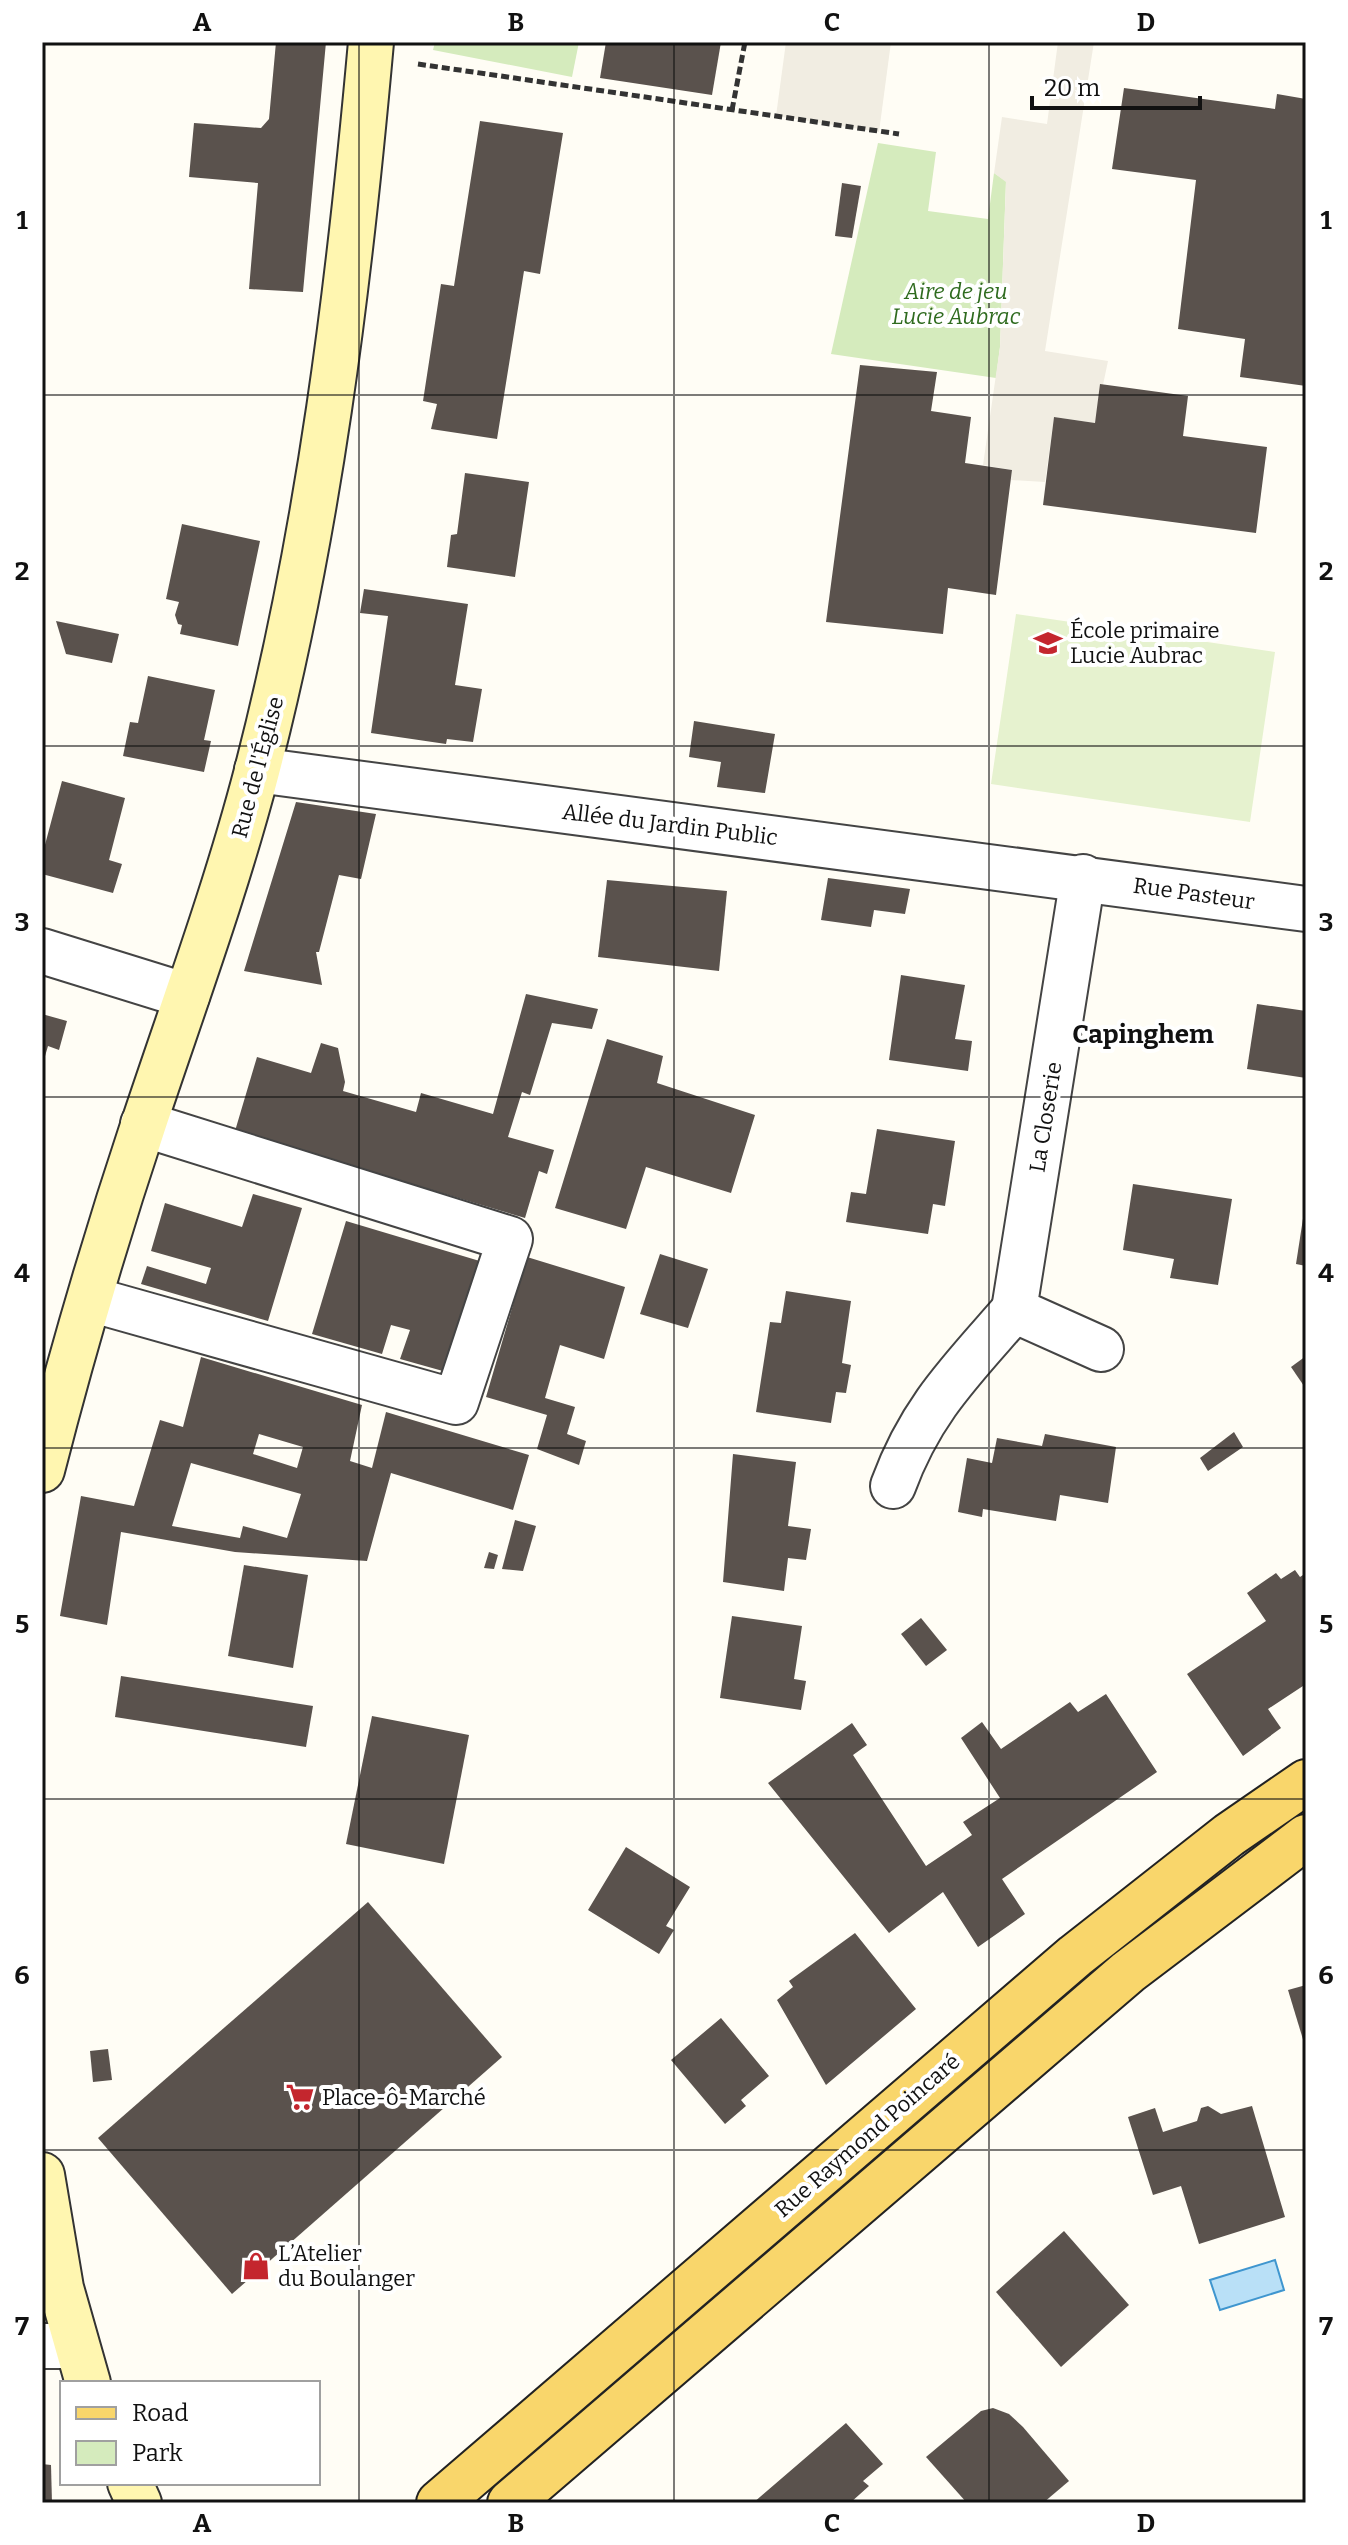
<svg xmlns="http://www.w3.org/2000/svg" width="1348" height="2545" viewBox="0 0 1348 2545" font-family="Bitter,serif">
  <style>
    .green { fill: #d5ebbd }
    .pitch { fill: #e6f2cf }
    .plaza { fill: #f1ede2 }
    .water { fill: #b9e0f7; stroke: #3f96cf; stroke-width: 2 }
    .building { fill: #5a524d; fill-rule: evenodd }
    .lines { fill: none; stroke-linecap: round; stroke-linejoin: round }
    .street-casing { stroke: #444; stroke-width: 48 }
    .secondary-casing { stroke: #333; stroke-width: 48 }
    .primary-casing { stroke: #222; stroke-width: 48 }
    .path { stroke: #333; stroke-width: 5; stroke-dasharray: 8 4; stroke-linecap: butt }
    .street { stroke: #fff; stroke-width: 44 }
    .secondary { stroke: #fff6b0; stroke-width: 44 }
    .primary { stroke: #f9d66b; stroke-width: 44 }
    .grid { fill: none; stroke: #111; stroke-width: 2; stroke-opacity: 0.55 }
    .labels { text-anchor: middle; stroke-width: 8; stroke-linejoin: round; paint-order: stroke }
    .park-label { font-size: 22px; font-style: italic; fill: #2f6b1f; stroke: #fff }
    .poi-label { font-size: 22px; fill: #111; stroke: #fff; text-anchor: start }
    .street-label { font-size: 22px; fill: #111; stroke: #fff }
    .quarter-label { font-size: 26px; font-weight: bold; fill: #111; stroke: #fff }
    .neatline { fill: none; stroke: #111; stroke-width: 3 }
    .grid-label { font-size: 26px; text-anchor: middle; font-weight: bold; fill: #111 }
  </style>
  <rect width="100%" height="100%" fill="#fffdf5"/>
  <g class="green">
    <path d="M435,42H579L572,77L433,50Z"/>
    <path d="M878,143L936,152L928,211L988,219L994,173L1006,181L1000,347L996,378L831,354Z"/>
  </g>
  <path class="pitch" d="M1016,614L1275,652L1250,822L991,784Z"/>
  <g class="plaza">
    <path d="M786,42H891L879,132L776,116Z"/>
    <path d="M1058,42H1094L1045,351L1108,361L1095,423L1054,417L1045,482L1011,480L1012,470L983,465L1000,347L1006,182L994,173L1002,117L1047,124Z"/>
  </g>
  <path class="water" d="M1275,2260L1284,2290L1220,2310L1210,2280Z"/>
  <g class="building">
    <path d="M276,42H326L303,292L249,289L258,183L189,177L194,123L261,128L269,119Z"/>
    <path d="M606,42H721L712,95L600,78Z"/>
    <path d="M1124,88L1275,109L1277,94L1306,99V386L1240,377L1245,339L1178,329L1196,180L1112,169Z"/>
    <path d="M480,121L563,133L540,274L524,271L497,439L431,429L437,404L423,401L441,284L454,286Z"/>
    <path d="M842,183L861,186L852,238L835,236Z"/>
    <path d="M860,365L937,372L931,411L971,417L965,463L1012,470L996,595L948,588L943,634L826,622Z"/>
    <path d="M1100,384L1188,396L1183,436L1267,447L1256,533L1043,505L1054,417L1095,423Z"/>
    <path d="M465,473L529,482L515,577L447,567L451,535L457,534Z"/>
    <path d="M182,524L260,541L238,646L180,634L182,625L178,624L175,615L179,602L166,599Z"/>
    <path d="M364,589L468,604L455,685L482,689L473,742L447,739L446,744L371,733L388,616L360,613Z"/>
    <path d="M56,621L119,634L112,663L66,654Z"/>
    <path d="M148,676L215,690L204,740L211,741L204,772L123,756L130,722L138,723Z"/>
    <path d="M694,721L775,734L765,793L717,787L721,762L689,757Z"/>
    <path d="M62,781L125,798L109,860L122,864L113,893L42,874V856Z"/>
    <path d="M296,802L376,814L361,879L339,875L319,952H316L322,985L244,971Z"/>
    <path d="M828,878L910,889L905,914L874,910L871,927L821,920Z"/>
    <path d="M607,880L727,891L719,971L598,957Z"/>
    <path d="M901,975L965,985L955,1039L972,1041L968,1071L889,1060Z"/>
    <path d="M526,994L598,1009L592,1029L552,1023L530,1095L522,1092L508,1137L554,1150L547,1174L539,1171L525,1218L235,1131L257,1057L311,1073L321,1043L338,1048L345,1082L343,1091L416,1112L421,1093L493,1114Z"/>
    <path d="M1257,1004L1306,1011V1078L1247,1069Z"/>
    <path d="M42,1014L67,1021L59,1050L48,1046L43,1063Z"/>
    <path d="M607,1039L663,1056L657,1083L755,1115L731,1193L646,1167L626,1229L555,1208Z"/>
    <path d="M877,1129L955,1141L945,1206L933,1204L928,1234L846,1222L851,1192L866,1194Z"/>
    <path d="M1133,1184L1232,1199L1218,1285L1170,1278L1174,1259L1123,1250Z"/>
    <path d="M253,1194L302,1208L268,1321L141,1284L147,1266L206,1284L211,1268L151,1251L165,1203L242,1227Z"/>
    <path d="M1304,1212H1306V1266L1296,1264Z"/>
    <path d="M346,1221L483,1262L450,1373L400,1359L410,1330L391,1325L382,1354L312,1334Z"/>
    <path d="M660,1254L708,1269L688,1328L640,1314Z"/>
    <path d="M527,1257L625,1287L604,1359L560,1345L545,1398L575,1407L567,1434L586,1441L579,1465L537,1449L547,1415L486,1397Z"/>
    <path d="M786,1291L851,1301L842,1363L851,1365L846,1393L836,1392L831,1423L756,1412L770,1322L781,1323Z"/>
    <path d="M1306,1356V1389L1291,1367Z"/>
    <path d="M201,1357L362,1405L350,1461L372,1468L386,1412L529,1455L513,1510L391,1473L367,1561L235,1552L121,1532L107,1625L60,1616L81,1496L134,1506L160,1420L183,1427ZM259,1434L303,1447L297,1468L253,1454ZM191,1463L301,1494L287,1538L243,1526L240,1538L172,1526Z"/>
    <path d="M1234,1432L1243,1447L1208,1471L1200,1458Z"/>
    <path d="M1045,1434L1116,1447L1108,1503L1060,1495L1056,1521L983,1509L982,1517L958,1512L967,1458L992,1463L997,1438L1042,1446Z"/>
    <path d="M733,1454L796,1462L788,1526L811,1529L806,1560L788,1558L784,1591L723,1582Z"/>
    <path d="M515,1520L536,1526L523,1571L502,1569Z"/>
    <path d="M489,1552L498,1555L494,1569L484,1568Z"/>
    <path d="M244,1565L308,1575L293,1668L228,1656Z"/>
    <path d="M1295,1570L1300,1577L1306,1573V1684L1268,1709L1281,1728L1243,1756L1187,1674L1266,1621L1247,1593L1276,1573L1281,1579Z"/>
    <path d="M732,1616L802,1626L794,1679L806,1681L801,1710L720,1698Z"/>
    <path d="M921,1618L947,1650L926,1666L901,1634Z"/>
    <path d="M121,1676L313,1706L306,1747L115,1717Z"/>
    <path d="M1106,1694L1157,1772L1002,1879L1025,1914L978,1947L943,1892L889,1933L768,1783L852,1723L867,1745L853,1755L926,1866L972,1835L963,1822L1000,1798L961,1738L982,1722L1001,1749L1070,1702L1078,1712Z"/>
    <path d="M372,1716L469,1735L444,1864L346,1844Z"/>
    <path d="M626,1847L690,1887L666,1926L674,1930L659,1954L588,1910Z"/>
    <path d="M368,1902L502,2057L232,2294L98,2138Z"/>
    <path d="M855,1933L916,2009L826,2085L777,2000L793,1987L789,1981Z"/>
    <path d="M1306,1985V2046H1305L1288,1990Z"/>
    <path d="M721,2018L769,2076L741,2100L746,2106L725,2124L671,2060Z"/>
    <path d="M108,2049L112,2080L93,2082L90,2051Z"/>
    <path d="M1208,2106L1221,2114L1252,2106L1285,2217L1199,2244L1181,2186L1153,2195L1128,2117L1155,2108L1163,2132L1197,2121L1201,2108Z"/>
    <path d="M1064,2231L1129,2305L1061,2367L996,2292Z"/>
    <path d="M993,2408L1009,2414L1023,2427L1069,2481L1043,2503H967L926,2457L981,2411Z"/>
    <path d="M846,2423L883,2464L863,2481L869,2486L850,2503H753Z"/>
    <path d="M42,2464L51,2465L52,2503H42Z"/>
  </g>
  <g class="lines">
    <defs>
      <g id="street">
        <path d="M257,770L1306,909"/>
        <path d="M1083,877L1014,1310L1101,1349"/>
        <path d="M42,951L187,996"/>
        <path d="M90,1299L456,1402L510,1239L143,1124"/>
        <path d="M893,1486C921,1409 962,1370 1014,1310"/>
        <path d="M42,2346H76"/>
      </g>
      <g id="secondary">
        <path d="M42,1470C72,1353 106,1237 144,1123C183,1006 226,890 257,771C319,532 349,288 371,42"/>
        <path d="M42,2175L61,2288L88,2383"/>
        <path d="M130,2483L139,2503"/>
      </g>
      <g id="primary">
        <path d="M439,2503L1075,1956L1229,1835L1306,1782"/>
        <path d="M510,2503L1128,1972L1306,1837"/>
      </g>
    </defs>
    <use href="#street" class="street-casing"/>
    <use href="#secondary" class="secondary-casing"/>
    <use href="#primary" class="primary-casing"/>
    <g class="path">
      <path d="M418,64L899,134"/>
      <path d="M732,110L745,42"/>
    </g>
    <use href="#street" class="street"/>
    <use href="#secondary" class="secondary"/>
    <use href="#primary" class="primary"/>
  </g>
  <path class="grid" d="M359,42V2503M674,42V2503M989,42V2503M42,395H1306M42,746H1306M42,1097H1306M42,1448H1306M42,1799H1306M42,2150H1306"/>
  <defs>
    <symbol id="school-bare" viewBox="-9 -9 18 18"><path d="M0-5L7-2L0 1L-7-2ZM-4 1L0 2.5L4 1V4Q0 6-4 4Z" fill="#c4262e" stroke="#fff" stroke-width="2.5" paint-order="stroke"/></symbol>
    <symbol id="supermarket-bare" viewBox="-9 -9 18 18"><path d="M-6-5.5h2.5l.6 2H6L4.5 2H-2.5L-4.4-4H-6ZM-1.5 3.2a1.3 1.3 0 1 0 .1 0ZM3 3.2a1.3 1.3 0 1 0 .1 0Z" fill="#c4262e" stroke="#fff" stroke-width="2.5" paint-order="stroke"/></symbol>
    <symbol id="shop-bare" viewBox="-9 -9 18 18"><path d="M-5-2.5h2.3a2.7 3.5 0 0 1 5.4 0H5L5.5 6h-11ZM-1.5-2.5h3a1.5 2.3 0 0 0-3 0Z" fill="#c4262e" stroke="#fff" stroke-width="2.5" paint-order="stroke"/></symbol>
  </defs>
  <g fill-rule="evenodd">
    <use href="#school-bare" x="1028" y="623" width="40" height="40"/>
    <use href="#supermarket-bare" x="280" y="2077" width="40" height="40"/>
    <use href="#shop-bare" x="236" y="2246" width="40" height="40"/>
  </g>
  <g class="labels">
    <g class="park-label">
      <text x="956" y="299">Aire de jeu<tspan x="956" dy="25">Lucie Aubrac</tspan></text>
    </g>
    <g class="poi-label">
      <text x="1070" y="638">École primaire<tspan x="1070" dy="25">Lucie Aubrac</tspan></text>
      <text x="322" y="2105">Place-ô-Marché</text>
      <text x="278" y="2261">L’Atelier<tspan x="278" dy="25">du Boulanger</tspan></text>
    </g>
    <g class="street-label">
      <text transform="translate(257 767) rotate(-75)" y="8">Rue de l'Église</text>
      <text transform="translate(670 824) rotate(7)" y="8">Allée du Jardin Public</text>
      <text transform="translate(1194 893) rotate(8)" y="8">Rue Pasteur</text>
      <text transform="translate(1045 1117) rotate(-81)" y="8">La Closerie</text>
      <text transform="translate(867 2135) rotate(-41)" y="8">Rue Raymond Poincaré</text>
    </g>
    <g class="quarter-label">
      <text x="1143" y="1043">Capinghem</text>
    </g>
  </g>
  <rect width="1348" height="2545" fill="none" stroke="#ffffff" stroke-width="88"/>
  <rect x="60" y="2381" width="260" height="104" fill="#ffffff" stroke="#a0a0a0" stroke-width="2"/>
  <rect x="76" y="2407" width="40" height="12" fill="#f9d66b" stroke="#a0a0a0" stroke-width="2"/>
  <text x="132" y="2421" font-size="24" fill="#111111">Road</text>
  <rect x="76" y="2441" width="40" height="24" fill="#d5ebbd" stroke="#a0a0a0" stroke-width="2"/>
  <text x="132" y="2461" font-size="24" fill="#111111">Park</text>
  <path d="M1032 96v12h168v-12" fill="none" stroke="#111111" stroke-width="4"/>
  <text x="1044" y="96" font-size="24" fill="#111111" stroke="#ffffff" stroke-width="6" paint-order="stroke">20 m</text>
  <rect x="44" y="44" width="1260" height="2457" class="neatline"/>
  <g class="grid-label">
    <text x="202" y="31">A</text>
    <text x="516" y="31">B</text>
    <text x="832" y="31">C</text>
    <text x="1146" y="31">D</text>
    <text x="22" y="229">1</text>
    <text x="1326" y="229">1</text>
    <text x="22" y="580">2</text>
    <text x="1326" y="580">2</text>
    <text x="22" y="931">3</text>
    <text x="1326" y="931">3</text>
    <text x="22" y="1282">4</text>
    <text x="1326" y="1282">4</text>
    <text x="22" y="1633">5</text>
    <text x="1326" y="1633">5</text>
    <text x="22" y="1984">6</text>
    <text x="1326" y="1984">6</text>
    <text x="22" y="2335">7</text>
    <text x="1326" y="2335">7</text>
    <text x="202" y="2532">A</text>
    <text x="516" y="2532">B</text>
    <text x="832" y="2532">C</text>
    <text x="1146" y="2532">D</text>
  </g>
</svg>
